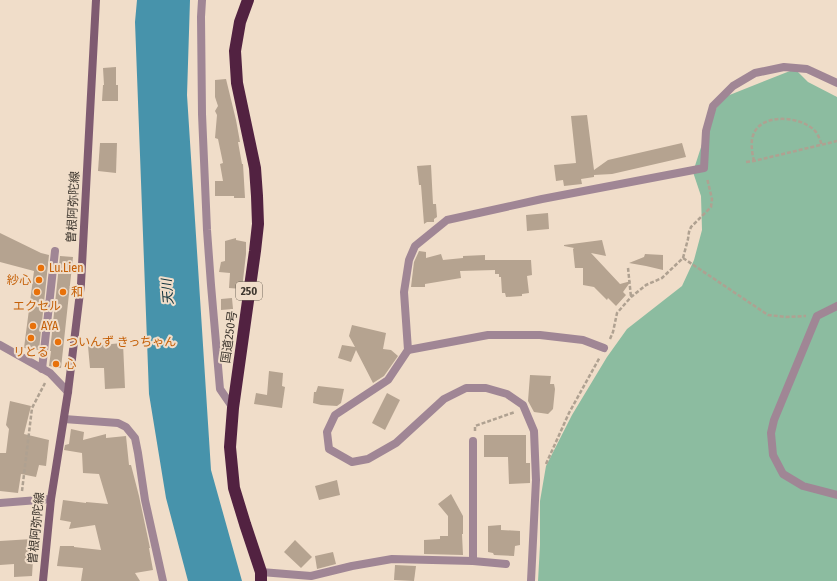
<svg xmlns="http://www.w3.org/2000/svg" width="837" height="581" viewBox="0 0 837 581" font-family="'Fira Sans Condensed','Noto Sans JP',sans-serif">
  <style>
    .green { fill: #8cbca0 }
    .water { fill: #4793ab }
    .building { fill: #b5a390 }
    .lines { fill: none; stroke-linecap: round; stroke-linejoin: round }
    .path { stroke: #afa191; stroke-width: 2.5; stroke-dasharray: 4 2; stroke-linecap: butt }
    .street { stroke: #a08695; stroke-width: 8 }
    .secondary { stroke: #7f5b71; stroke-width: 8 }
    .highway { stroke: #522241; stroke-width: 12 }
    .food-dot { fill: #e8710a; stroke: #f0ddc9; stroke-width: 1.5 }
    .labels { text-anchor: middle; stroke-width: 4; stroke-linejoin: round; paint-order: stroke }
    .shield { fill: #f0ddc9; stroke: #73685c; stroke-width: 1 }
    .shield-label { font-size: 11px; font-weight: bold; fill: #3d362e }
    .street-label { font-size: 12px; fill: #3d362e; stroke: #f0ddc9 }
    .food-label { font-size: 12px; fill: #c56008; stroke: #f0ddc9; text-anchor: start }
    .water-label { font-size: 13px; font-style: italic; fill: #0a2f3a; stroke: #f0ddc9 }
  </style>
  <rect width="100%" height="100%" fill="#f0ddc9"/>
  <path class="green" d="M795,69L808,82L837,97V581H538L540,545V501L546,466L572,415L607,357L627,329L682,286L694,260L702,230L701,196L693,172L712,113L727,96Z"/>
  <path class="water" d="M137,0H190L187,95L211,470L242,581H188L166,498L149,394L135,22Z"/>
  <g class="building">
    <path d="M116,67V85H118V101H102L103,85H104L103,68Z"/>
    <path d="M226,79L236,120L240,142H238L242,164H243L245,198H234V196H215V181H223L220,164L223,163L218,139L215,138L217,115L215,111L218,106L215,97V80Z"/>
    <path d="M587,115L594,170L608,160L682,143L686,157L612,174L594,175V177L581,179L582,184L564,186L563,180L556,181L554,165L576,163L571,116Z"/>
    <path d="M100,143H117L116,173L98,171Z"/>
    <path d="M431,165L433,204H436L437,217L434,219V222H427L424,224L421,185H419L417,166Z"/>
    <path d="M548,213L549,229L527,231L526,215Z"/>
    <path d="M0,233L41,253L49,255L39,350L24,348L34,271L0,262Z"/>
    <path d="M236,238V240L246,242V254L242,289L229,288L230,273L219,272L221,262L225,261V241Z"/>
    <path d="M602,240L606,256L591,253L620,284L631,281L623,292L626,295L616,306L608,298L607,300L594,287L583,285V268H575L573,249L574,248L564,246V245Z"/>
    <path d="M419,251L426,252V258L441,254L443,260L463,258V256L485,255V260H531L532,275L527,276L529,293L522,294V296L506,297L505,293H502L501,277H499V274H495V270L460,271L461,278L425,284V287H411L414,262Z"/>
    <path d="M645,254L663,255V270L646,266L629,263L644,257Z"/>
    <path d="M60,256L73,257L61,368L49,366L51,351H50Z"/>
    <path d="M232,298L233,309L221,310V299Z"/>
    <path d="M352,325L386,333L383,349L391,350L398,356L384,376L373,383L356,350L351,362L338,358L342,345L355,347L349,336Z"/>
    <path d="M123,343L125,388L105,389L104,368H90L88,346Z"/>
    <path d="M269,371L283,373L282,386L285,387L282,408L254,404L256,393L267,395Z"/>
    <path d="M530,375L551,376L550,384H554L555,389L553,409L548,414L534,412L528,401Z"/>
    <path d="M318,386L344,389L341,403L337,406L321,405L313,403L314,392H316Z"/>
    <path d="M387,393L400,400L385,430L372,423Z"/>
    <path d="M10,401L31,406L24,434L49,440L46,466L39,465L36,477L21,474L18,493L0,491V453H6L9,429L6,425Z"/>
    <path d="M71,429L84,432L83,440L106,434V438L126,436L129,465H131L139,496L150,548H149L153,570L135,573L140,581H81L83,568L57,566L60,546H74V547L101,550L95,525L69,529L71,522L60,520L63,500L86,503V502L108,504L99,474L83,473L82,453L64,450L65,445L69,444Z"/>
    <path d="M484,435H526V463H530V483L509,484L508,457H484Z"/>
    <path d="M337,480L340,495L319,500L315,486Z"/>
    <path d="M451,494L463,516V534H462L463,555L424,554V540L440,539V536H448V516L438,504Z"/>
    <path d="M501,525V530L520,531V545L515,546L514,556L494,555L493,553L488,552V526Z"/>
    <path d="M32,539L33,560L32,576L14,577V564L0,565V541Z"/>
    <path d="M295,540L312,557L301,568L284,552Z"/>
    <path d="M333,552L336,564L317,569L315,556Z"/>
    <path d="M395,565L416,566L414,581L394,580Z"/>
  </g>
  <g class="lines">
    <g class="path">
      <path d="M754,161C752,153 750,141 754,133C763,113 801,116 815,131C818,134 820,140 822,145"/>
      <path d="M746,162L754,161L837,141"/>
      <path d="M683,258L688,239L689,232L691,227L711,207L712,199L707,178"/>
      <path d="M628,268L631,297"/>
      <path d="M610,339L613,332L617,313L631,297L646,285L662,278L683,258L768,315L786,317L806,316"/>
      <path d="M475,431V426L515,412"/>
      <path d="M546,464L569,413L600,357"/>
      <path d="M22,491L32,408L45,383"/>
    </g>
    <g class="street">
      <path d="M202,0L201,17L202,114L207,230L211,285L220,389L233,408"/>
      <path d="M837,306L817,316L774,420L771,433L773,455L783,474L803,486L837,495"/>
      <path d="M0,345L50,373L68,392"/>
      <path d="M408,350L488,335H540L583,340L604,348"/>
      <path d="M42,369L55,251"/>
      <path d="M64,419L118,423L126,427L135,438L138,453L145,500L163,581"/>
      <path d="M0,503L51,499"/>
      <path d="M473,561V441"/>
      <path d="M261,572L311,576L352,566L392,559L473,561L506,564"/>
      <path d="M531,581L536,480L534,431L523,405L507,394L486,388H466L444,399L396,443L368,459L352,462L329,449L327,432L335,415L388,380L408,350L404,292L409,260L415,246L447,220L542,199L704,168L706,131L713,106L733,86L755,73L784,67L807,69L837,83"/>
    </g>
    <path class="secondary" d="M43,581L51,499L68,392L81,284L96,0"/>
    <path class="highway" d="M248,0L240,22L235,51L237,83L255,168L257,196L258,224L255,251L233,408L230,447L234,488L245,524L261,572V581"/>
  </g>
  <g class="food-dot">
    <circle cx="41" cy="268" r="4"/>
    <circle cx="39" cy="280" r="4"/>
    <circle cx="37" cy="292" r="4"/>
    <circle cx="63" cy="292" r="4"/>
    <circle cx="33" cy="326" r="4"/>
    <circle cx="31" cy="338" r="4"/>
    <circle cx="58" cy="342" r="4"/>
    <circle cx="56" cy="364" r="4"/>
  </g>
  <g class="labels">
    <rect class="shield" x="236" y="282" width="26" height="18" rx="3"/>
    <g class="shield-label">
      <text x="249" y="295">250</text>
    </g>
    <g class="street-label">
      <text transform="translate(73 207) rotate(-87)" y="4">曽根阿弥陀線</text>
      <text transform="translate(229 337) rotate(-82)" y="4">国道250号</text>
      <text transform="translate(36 528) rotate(-84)" y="4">曽根阿弥陀線</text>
    </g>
    <g class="food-label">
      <text x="49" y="272">Lu.Lien</text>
      <text x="31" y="284" text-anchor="end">紗心</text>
      <text x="71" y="296">和</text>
      <text x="37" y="310" text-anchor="middle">エクセル</text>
      <text x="41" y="330">AYA</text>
      <text x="66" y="346">ついんず きっちゃん</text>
      <text x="31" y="356" text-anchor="middle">リとる</text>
      <text x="64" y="368">心</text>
    </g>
    <g class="water-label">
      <text transform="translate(167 292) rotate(-95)" y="5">天川</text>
    </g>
  </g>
</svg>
